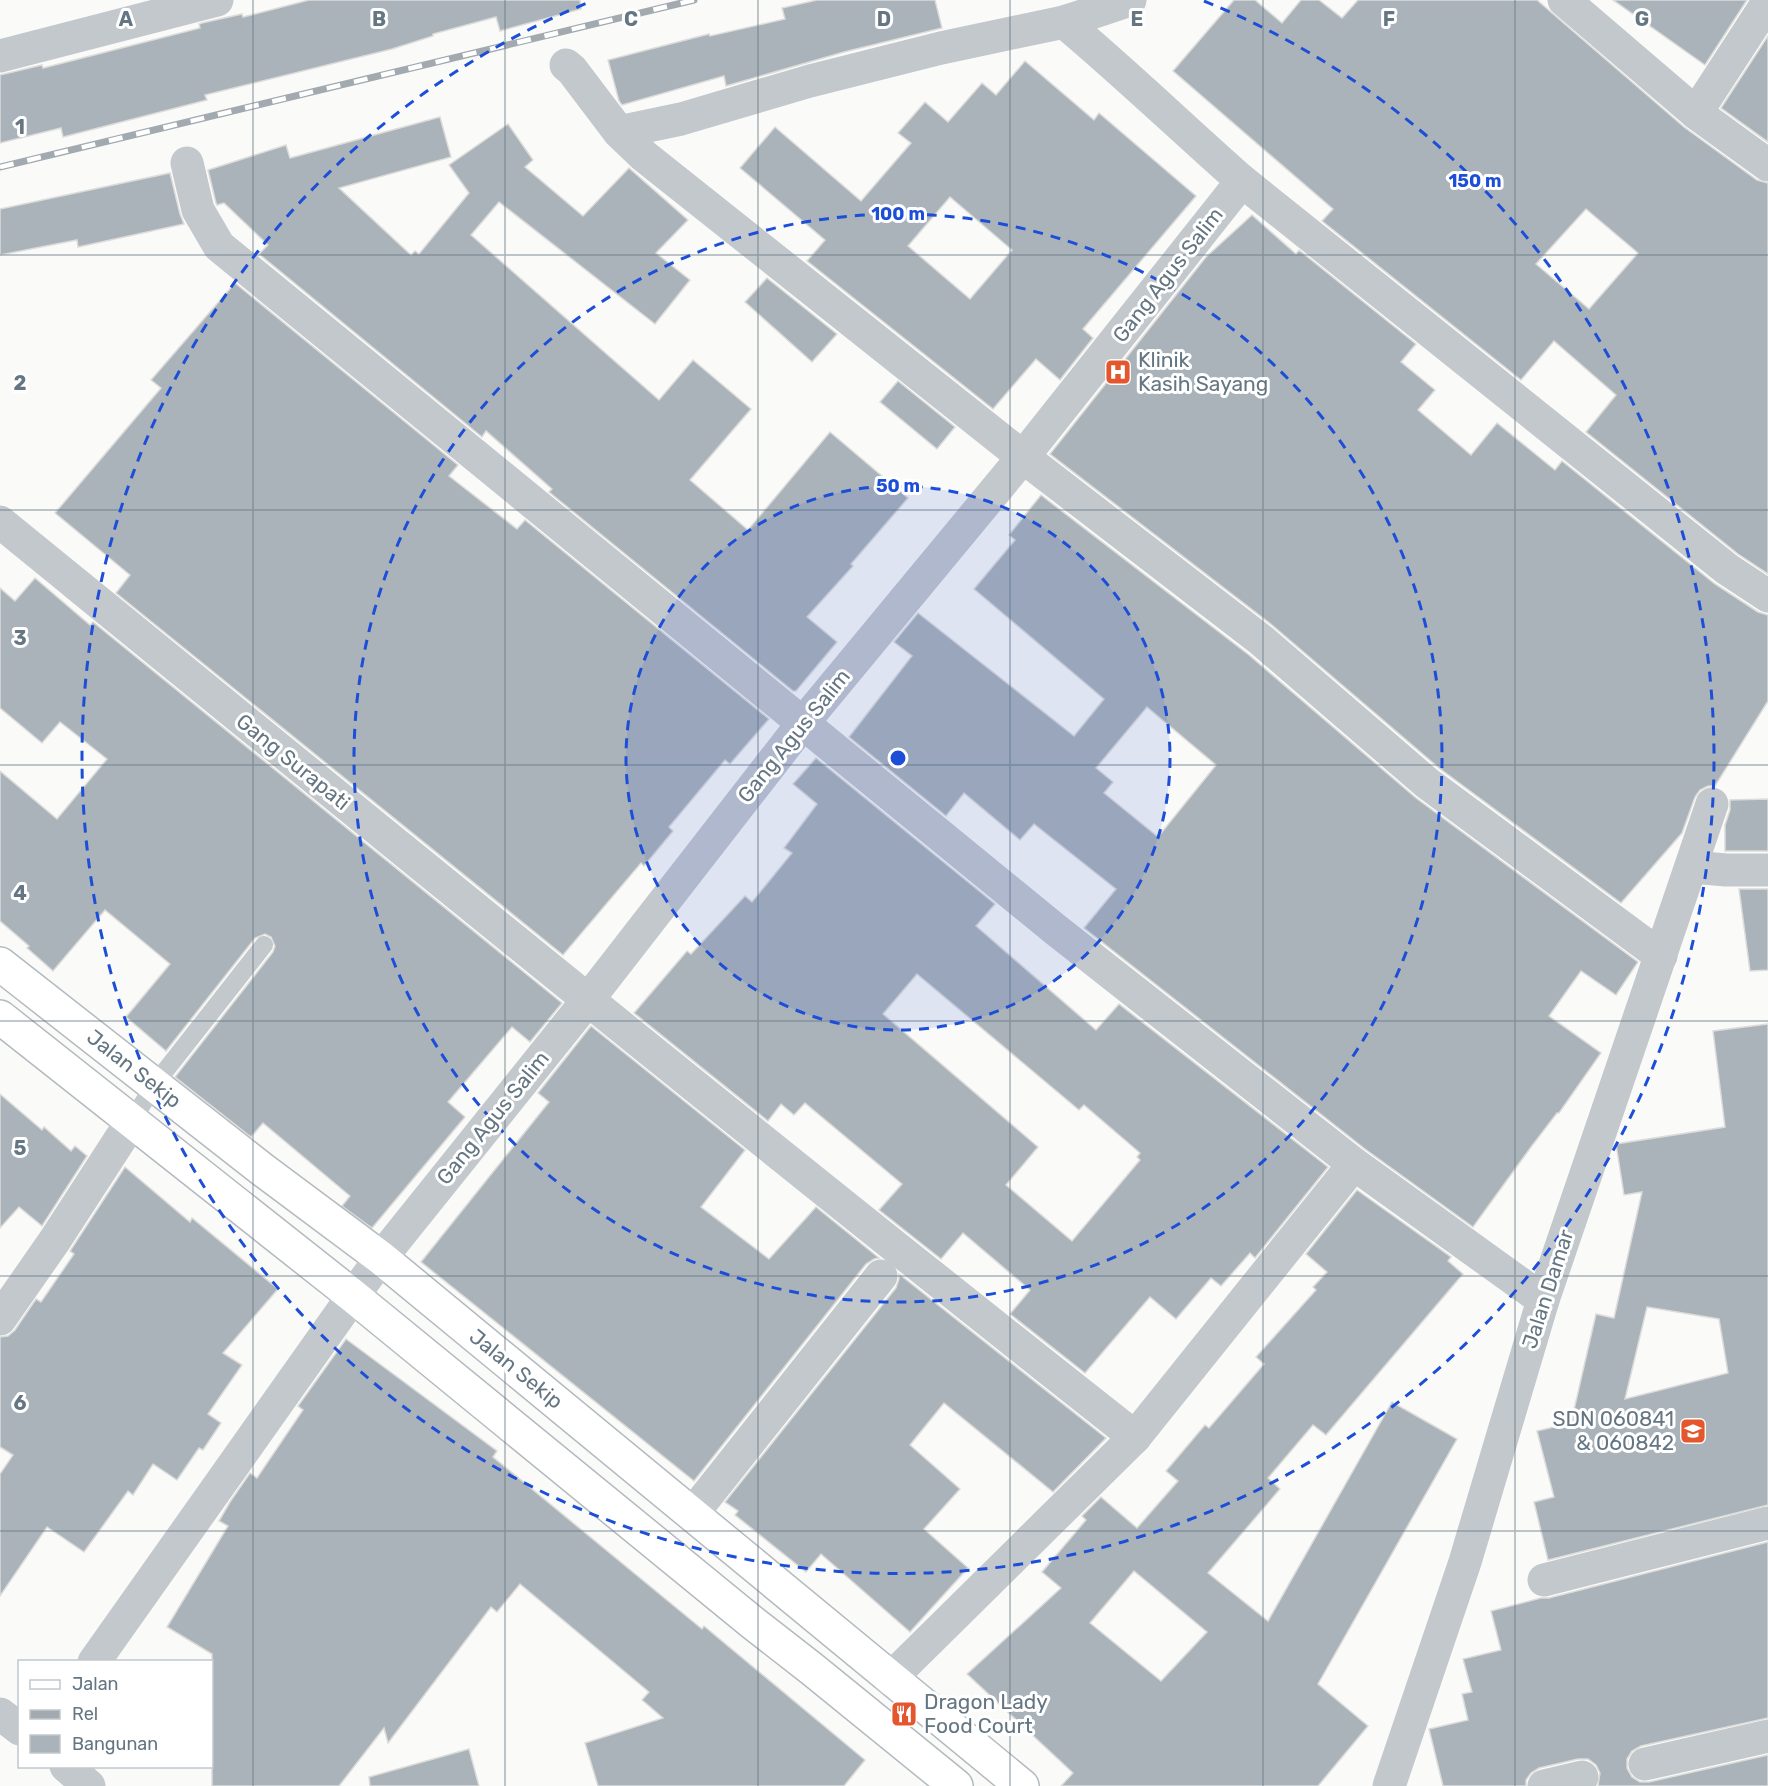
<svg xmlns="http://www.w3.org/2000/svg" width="1768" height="1786" viewBox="0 0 1768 1786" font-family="Rubik,sans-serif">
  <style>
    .building { fill: #aab3b9; stroke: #dcdcda; stroke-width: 1.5; fill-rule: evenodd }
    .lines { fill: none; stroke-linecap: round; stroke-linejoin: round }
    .secondary-casing { stroke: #b3babf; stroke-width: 36 }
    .lane { stroke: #c3c8cc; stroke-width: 18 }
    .street { stroke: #c3c8cc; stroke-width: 33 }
    .secondary { stroke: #fff; stroke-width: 33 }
    .rail-casing { stroke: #a2aab0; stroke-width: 7 }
    .rail { stroke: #fff; stroke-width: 4.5; stroke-dasharray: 14; stroke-linecap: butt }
    .grid { fill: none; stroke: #657683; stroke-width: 1.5; stroke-opacity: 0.55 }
    .ring { fill: none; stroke: #1d4ed8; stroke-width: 3; stroke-dasharray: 10 8 }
    .labels { text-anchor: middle; stroke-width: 6; stroke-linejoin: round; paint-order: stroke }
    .street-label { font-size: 21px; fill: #657683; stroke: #fff }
    .poi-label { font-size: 21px; fill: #657683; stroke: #fff; text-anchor: start }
    .grid-label { font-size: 20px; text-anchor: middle; font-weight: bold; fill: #657683; stroke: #fff; stroke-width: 6; stroke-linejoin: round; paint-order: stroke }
    .centre { fill: #1d4ed8; stroke: #fff; stroke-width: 3 }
    .ring-label { font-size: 18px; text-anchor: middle; font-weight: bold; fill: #1d4ed8; stroke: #fff; stroke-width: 6; stroke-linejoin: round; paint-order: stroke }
  </style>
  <rect width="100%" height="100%" fill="#fafaf8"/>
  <g class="building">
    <path d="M309,0H580L581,9L500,31L496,17L433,34V36L392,49L205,95L207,100L63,137L61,128L0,143V75L42,65L43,68L200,28L199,24L202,23L242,14L243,17Z"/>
    <path d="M817,0H935L942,28L844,52L726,86L724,76L622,105L619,101L608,60L709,34L710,36L785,19L782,8Z"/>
    <path d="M1234,0H1255L1282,23L1301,0H1319L1342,18L1358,0H1537L1684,127L1757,180L1768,183V574L1738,554L1586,432L1616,395L1554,341L1521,380L1322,221L1333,209L1173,71ZM1586,209L1638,253L1589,309L1536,264Z"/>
    <path d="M1613,0H1747L1705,65Z"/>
    <path d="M1768,36V142L1721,108Z"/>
    <path d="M1025,61L1094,120L1099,113L1196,196L1083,329L1093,338L1060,380L1036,359L993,409L807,261L825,240L740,168L775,127L861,201L911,143L898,133L925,102L948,122L982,83L996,95ZM950,197L1012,250L970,299L908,246Z"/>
    <path d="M440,117L451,157L339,188L411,255L415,251L419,254L469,193L449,165L508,124L533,160L525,167L583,216L629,168L688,220L656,253L690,280L655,324L499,202L471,235L659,400L693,360L751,409L690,480L748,530L830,432L908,498L851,564L853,566L807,617L837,642L796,691H793L549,492L552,489L486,431L482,437L259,254L268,245L224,203L217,205L216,203L208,170L286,145L290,158Z"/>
    <path d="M170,173L180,214L184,224L78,247L77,240L0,255V209Z"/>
    <path d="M1252,215L1296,254L1299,250L1416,344L1401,362L1435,390L1418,410L1471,455L1497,423L1555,470L1562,461L1715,584L1758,612L1768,615V701L1715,786H1708L1700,790L1695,797L1682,833L1621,903L1439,768L1272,625L1050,454L1206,257Z"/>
    <path d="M767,278L837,334L812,362L745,302Z"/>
    <path d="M235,283L458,465L449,476L517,529L525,520L769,719L730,764L725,760L669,827L673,831L644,866L641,863L563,955L116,593L130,575L55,513L161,388L151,380Z"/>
    <path d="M898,381L955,427L937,449L880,402Z"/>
    <path d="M1041,495L1249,655L1416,798L1638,962L1616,995L1581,971L1549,1016L1601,1053L1559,1113H1557L1531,1147L1473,1227L1365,1149L1084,928L1116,889L1034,824L1020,840L964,793L946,816L849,737L912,656L894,642L918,613L1074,736L1104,699L974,589L1015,540L1009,535ZM1147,707L1216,765L1158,837L1104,793L1113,782L1096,768Z"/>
    <path d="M35,578L90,625L93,622L562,1003L530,1042L512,1027L448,1102L465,1117L372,1228L342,1206L350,1196L263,1123L251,1137L175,1077L273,952L275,946L271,937L265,934L255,938L166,1051L126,1017L170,964L105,910L53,971L27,948L29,946L0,921V771L57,819L107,759L60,722L42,743L0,708V588L15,601Z"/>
    <path d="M816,758L995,904L976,926L1096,1030L1119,1004L1328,1167L1255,1258L1250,1253L1221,1286L1211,1278L1176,1319L1150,1297L1085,1373L1010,1314L1030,1290L963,1233L941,1259L879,1210L902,1184L805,1103L794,1115L781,1104L768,1121L634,1013L687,951L691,954L745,896L752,902L792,853L784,848L817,804L793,784ZM917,974L1079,1110L1084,1105L1140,1153L1137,1157L1140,1160L1072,1241L1006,1185L1038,1147L883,1014Z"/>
    <path d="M1768,799V851H1725V825L1730,810V800Z"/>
    <path d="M1739,889H1768V970L1750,971Z"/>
    <path d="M1768,1024V1505L1548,1560L1534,1502L1554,1497L1537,1431L1571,1423L1596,1314L1614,1318L1642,1192L1624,1195L1616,1144L1725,1127L1713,1031ZM1647,1307L1719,1319L1728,1373L1625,1399Z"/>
    <path d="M591,1026L745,1150L701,1207L769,1259L816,1207L879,1258L874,1259L866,1264L694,1481L421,1262L549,1102L538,1093Z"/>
    <path d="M0,1094L42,1130L44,1127L71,1151L75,1146L87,1156L42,1226L19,1207L0,1228Z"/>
    <path d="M125,1167L190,1222L192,1218L278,1289L223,1353L242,1365L208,1414L221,1423L203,1450L199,1448L177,1480L153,1464L133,1495L128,1491L84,1552L47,1527L0,1596V1474L13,1455L0,1447V1337L8,1336L15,1330L36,1299L41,1302L74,1254L70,1251Z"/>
    <path d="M1357,1190L1451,1257L1448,1261L1463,1274L1326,1435L1313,1425L1268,1478L1280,1489L1208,1573L1268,1621L1392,1402L1457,1439L1318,1684L1368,1726L1318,1786H1061L1073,1773L967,1674L1061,1588L1042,1572L1086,1520L1082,1516L1101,1497L1137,1528L1178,1481L1166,1471L1205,1425L1209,1428L1264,1364L1256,1357L1316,1290L1313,1287L1327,1272L1306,1254ZM1134,1571L1207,1632L1161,1681L1090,1623Z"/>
    <path d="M899,1274L1106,1438L1053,1492L944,1403L910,1445L960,1489L924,1529L968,1568L910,1632L821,1554L806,1572L735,1515L738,1511L725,1502L896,1288L899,1279Z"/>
    <path d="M346,1339L497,1451L493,1457L702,1629L704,1626L865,1760L844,1786H598L585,1743L663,1718L642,1700L649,1692L520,1584L497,1612L491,1607L388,1743L384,1728L339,1786H212V1654L167,1627L228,1526L219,1521L230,1502L250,1473L257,1478L303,1410L298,1406Z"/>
    <path d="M1768,1542V1718L1641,1746L1632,1751L1627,1759V1768L1632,1777L1640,1782H1649L1768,1755V1786H1598L1600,1773L1596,1765L1588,1759H1578L1539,1768L1531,1773L1526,1780V1786H1443L1429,1729L1468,1720L1462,1694L1472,1692L1463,1659L1501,1650L1491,1611L1541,1598H1549Z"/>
    <path d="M469,1749L479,1786H370L369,1777Z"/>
  </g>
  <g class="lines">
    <defs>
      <g id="secondary">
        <path d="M0,964L263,1170L381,1258L1022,1786"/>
        <path d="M0,1017L353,1296L753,1623L812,1669L956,1786"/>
      </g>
    </defs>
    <use href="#secondary" class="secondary-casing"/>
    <path class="lane" d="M132,1121L154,1085L264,945"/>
    <g class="street">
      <path d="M1130,0L1064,22L941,48L810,81L681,119L619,132L644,156L1023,457L1261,640L1427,783L1661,956"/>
      <path d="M1564,0L1696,113L1768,165"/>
      <path d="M1064,22C1125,73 1183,129 1242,181L1727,569L1768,596"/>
      <path d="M0,56L217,0"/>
      <path d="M566,65L572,70L619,132"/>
      <path d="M1696,113L1768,2"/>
      <path d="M187,163L198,210L219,246L1056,930L1354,1164L1543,1300"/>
      <path d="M0,522C377,829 753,1136 1135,1437"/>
      <path d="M1692,867L1726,870H1768"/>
      <path d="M0,1319L55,1240L132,1121"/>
      <path d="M693,1513L881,1276"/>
      <path d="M1544,1580L1768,1523"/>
      <path d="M94,1662L353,1296L381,1258L587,1001L803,723L1023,457L1242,181"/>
      <path d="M890,1679L1135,1437L1354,1164"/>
      <path d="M0,1714L20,1729"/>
      <path d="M1645,1764L1768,1736"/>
      <path d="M66,1766L89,1786"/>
      <path d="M1389,1786L1465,1562L1543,1300L1712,804"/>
      <path d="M1544,1786L1582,1777"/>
    </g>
    <use href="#secondary" class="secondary"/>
    <defs>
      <path id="rail" d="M0,167L694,0"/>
    </defs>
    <use href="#rail" class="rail-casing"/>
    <use href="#rail" class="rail"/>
  </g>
  <path class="grid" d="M253,0V1786M505,0V1786M758,0V1786M1010,0V1786M1263,0V1786M1515,0V1786M0,255H1768M0,510H1768M0,765H1768M0,1021H1768M0,1276H1768M0,1531H1768"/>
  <circle cx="898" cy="758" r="272" fill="#1d4ed8" fill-opacity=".12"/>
  <g class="ring">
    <circle cx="898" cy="758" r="272"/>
    <circle cx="898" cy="758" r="544"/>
    <path d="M1204 1A816 816 0 1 1 592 1"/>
  </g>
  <defs>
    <symbol id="hospital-square" viewBox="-11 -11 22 22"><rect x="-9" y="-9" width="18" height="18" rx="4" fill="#e4572e" stroke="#fff"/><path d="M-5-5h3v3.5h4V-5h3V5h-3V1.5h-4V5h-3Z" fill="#fff"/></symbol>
    <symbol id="school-square" viewBox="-11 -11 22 22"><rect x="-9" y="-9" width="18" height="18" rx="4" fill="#e4572e" stroke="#fff"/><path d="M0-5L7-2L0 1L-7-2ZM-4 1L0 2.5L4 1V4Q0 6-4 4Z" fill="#fff"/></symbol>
    <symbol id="restaurant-square" viewBox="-11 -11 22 22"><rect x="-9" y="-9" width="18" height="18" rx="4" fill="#e4572e" stroke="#fff"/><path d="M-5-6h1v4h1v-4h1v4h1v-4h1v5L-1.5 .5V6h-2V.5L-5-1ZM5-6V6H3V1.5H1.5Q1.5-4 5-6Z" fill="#fff"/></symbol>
  </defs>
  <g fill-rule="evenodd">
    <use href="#hospital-square" x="1103" y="357" width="30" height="30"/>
    <use href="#school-square" x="1678" y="1416" width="30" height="30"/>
    <use href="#restaurant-square" x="889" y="1699" width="30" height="30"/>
  </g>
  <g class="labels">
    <g class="street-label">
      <text transform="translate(1168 275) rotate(-52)" y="7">Gang Agus Salim</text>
      <text transform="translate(794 736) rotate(-51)" y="7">Gang Agus Salim</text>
      <text transform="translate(293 762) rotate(39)" y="7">Gang Surapati</text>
      <text transform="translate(134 1069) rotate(38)" y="7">Jalan Sekip</text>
      <text transform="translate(493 1118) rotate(-51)" y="7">Gang Agus Salim</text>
      <text transform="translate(1548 1289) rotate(-72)" y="7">Jalan Damar</text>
      <text transform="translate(516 1369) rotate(39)" y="7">Jalan Sekip</text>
    </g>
    <g class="poi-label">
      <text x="1138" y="367">Klinik<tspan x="1138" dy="24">Kasih Sayang</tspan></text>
      <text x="1674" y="1426" text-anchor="end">SDN 060841<tspan x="1674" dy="24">&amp; 060842</tspan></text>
      <text x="924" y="1709">Dragon Lady<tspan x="924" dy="24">Food Court</tspan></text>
    </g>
  </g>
  <g class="grid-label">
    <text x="126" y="26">A</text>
    <text x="379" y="26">B</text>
    <text x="631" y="26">C</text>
    <text x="884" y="26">D</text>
    <text x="1137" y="26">E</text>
    <text x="1389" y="26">F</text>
    <text x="1642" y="26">G</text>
    <text x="20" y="134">1</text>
    <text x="20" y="390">2</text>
    <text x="20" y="645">3</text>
    <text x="20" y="900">4</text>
    <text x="20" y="1155">5</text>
    <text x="20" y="1410">6</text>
  </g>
  <circle cx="898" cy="758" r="9" class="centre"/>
  <g class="ring-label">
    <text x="1475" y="187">150 m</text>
    <text x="898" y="220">100 m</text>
    <text x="898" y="492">50 m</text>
  </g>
  <rect x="18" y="1660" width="195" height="108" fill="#ffffff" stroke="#c1c8cd" stroke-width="1.5"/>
  <rect x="30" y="1680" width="30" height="9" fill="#ffffff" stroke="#c1c8cd" stroke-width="1.5"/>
  <text x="72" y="1690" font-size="18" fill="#657683">Jalan</text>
  <rect x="30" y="1710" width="30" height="9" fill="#a2aab0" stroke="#c1c8cd" stroke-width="1.5"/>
  <text x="72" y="1720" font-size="18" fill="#657683">Rel</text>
  <rect x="30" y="1735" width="30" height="18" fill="#aab3b9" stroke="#c1c8cd" stroke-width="1.5"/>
  <text x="72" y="1750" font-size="18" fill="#657683">Bangunan</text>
</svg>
